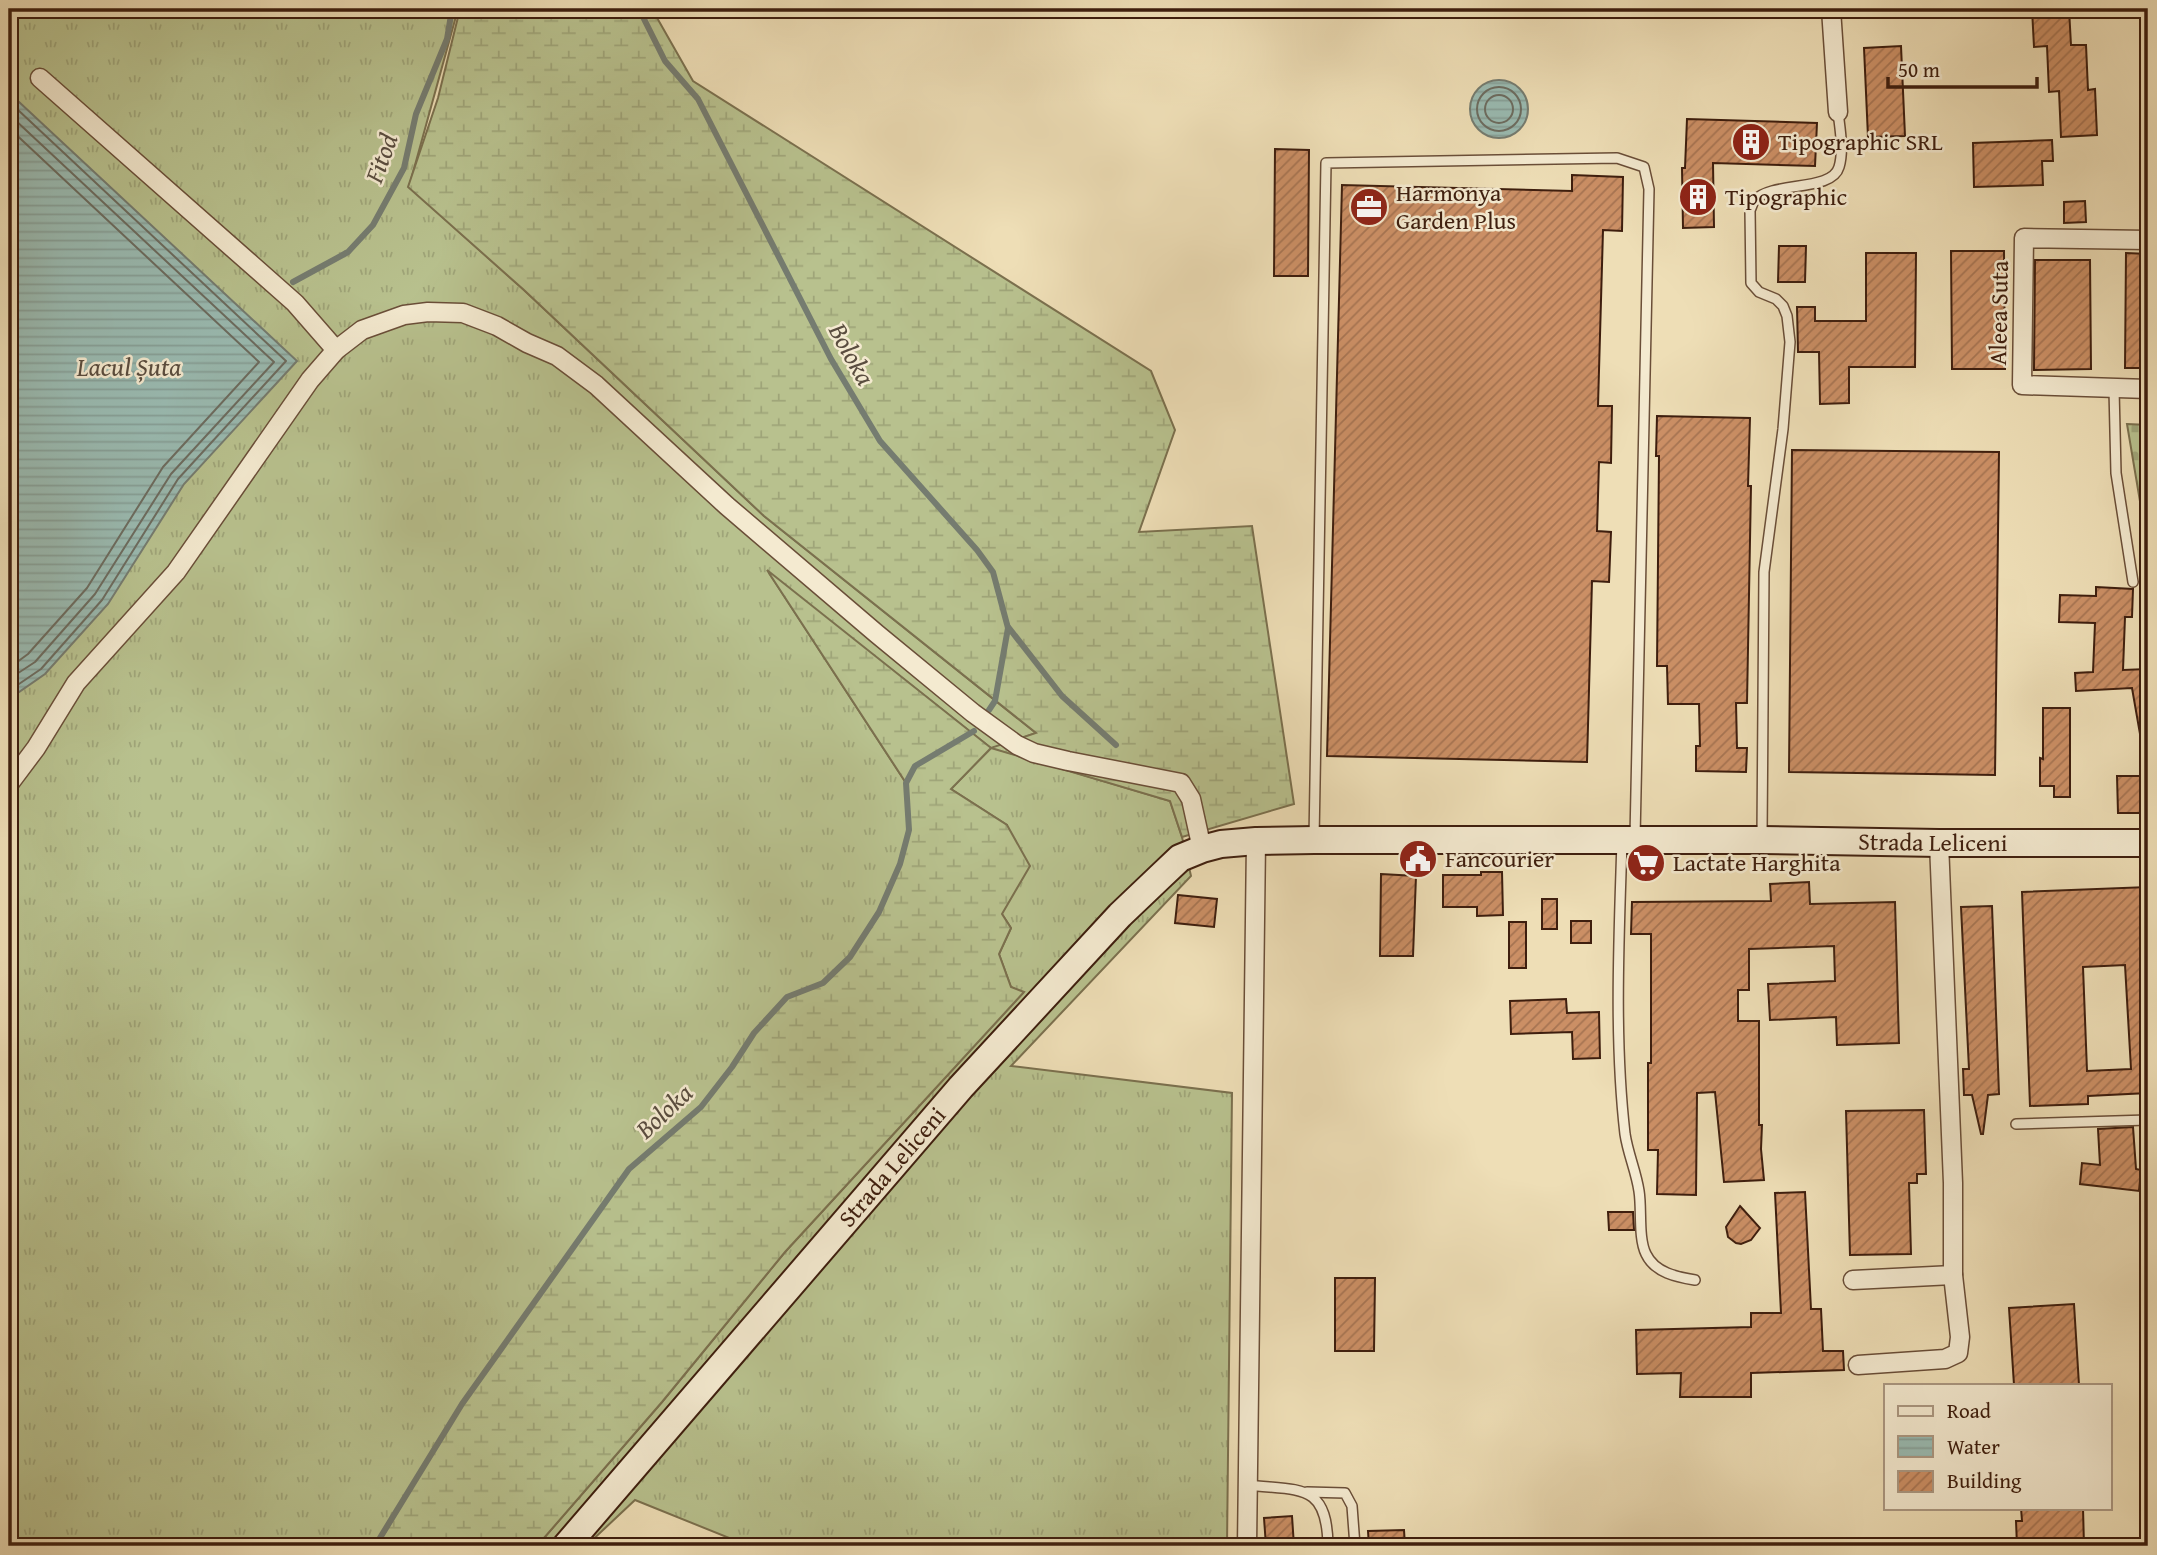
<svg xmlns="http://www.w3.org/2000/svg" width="2157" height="1555" viewBox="0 0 2157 1555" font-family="'Gentium Book Plus',serif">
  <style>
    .grass { fill: url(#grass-tufts); stroke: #7b704e; stroke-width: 2 }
    .wetland { fill: url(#wetland-marsh); stroke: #7b704e; stroke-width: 2 }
    .cemetery { fill: url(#cemetery-stones); stroke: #7b704e; stroke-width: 2 }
    .water { fill: url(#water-rules); stroke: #757c70; stroke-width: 2 }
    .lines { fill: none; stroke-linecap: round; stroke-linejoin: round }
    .shore { stroke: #6c6c60; stroke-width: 2 }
    .stream { stroke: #757c70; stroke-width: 6 }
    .building { fill: url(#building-hatch); stroke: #3e1e0e; stroke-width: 2; fill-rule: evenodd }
    .service-casing { stroke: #6a4e38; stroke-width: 12 }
    .minor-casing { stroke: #6a4e38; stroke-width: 21 }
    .secondary-casing { stroke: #3e1e0e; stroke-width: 30 }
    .service { stroke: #f4ead0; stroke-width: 9 }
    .minor { stroke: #f4ead0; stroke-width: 18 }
    .secondary { stroke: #f4ead0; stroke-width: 26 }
    .labels { text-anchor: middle; stroke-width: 5; stroke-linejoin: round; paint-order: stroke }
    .poi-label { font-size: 24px; fill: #3e1e0e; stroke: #f4ead0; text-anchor: start }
    .street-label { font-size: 24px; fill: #3e1e0e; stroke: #f4ead0 }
    .water-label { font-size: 26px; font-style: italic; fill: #5a4d3f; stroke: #f4ead0 }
  </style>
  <defs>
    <pattern id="grass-tufts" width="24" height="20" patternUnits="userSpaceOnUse" patternTransform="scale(1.75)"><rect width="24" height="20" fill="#b8c18e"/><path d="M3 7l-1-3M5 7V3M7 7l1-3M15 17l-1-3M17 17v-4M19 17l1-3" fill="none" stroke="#9fa579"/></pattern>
    <pattern id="wetland-marsh" width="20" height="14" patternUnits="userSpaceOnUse" patternTransform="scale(1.75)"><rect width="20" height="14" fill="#b8c18e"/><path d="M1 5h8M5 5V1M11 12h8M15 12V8" fill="none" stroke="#9fa579"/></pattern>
    <pattern id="cemetery-stones" width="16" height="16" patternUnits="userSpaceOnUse" patternTransform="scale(1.75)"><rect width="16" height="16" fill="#b8c18e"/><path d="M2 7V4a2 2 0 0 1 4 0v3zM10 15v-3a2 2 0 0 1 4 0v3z" fill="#9fa579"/></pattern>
    <pattern id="water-rules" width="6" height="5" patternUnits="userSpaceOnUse" patternTransform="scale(1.75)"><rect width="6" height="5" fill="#9abbb2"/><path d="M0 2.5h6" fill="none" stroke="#86a098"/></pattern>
    <pattern id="building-hatch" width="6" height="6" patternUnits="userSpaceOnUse" patternTransform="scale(1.75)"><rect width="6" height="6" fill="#cb8f65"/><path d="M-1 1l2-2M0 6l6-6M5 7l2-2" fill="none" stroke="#a67452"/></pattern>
  </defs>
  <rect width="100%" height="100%" fill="#eedeb6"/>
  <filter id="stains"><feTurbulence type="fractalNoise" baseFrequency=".00286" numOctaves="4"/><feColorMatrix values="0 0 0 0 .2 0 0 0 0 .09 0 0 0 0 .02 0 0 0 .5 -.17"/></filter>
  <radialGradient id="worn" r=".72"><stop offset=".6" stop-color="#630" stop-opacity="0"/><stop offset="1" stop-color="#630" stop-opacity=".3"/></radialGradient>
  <path class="grass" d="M9,9H458L409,187L524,290L764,516L1036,733L993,748L1170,801L1182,837L1191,876L1011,1066L1232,1093L1227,1546H749L635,1500L586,1546H537L662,1402L785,1252L1023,993L1011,987L999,954L1011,928L1002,914L1007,825L951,789L991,748L769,573L906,783L909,830L900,864L879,912L850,957L823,983L787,997L754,1033L732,1067L701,1107L629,1169L462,1404L377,1546H9Z"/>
  <path class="wetland" d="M460,9H652L693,81L1151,371L1175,430L1139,532L1252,526L1294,804L1182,837L1170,801L991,748L951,789L1007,825L1030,866L1002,914L1011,928L999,954L1011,987L1024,992L785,1252L662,1402L537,1546H377L462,1404L629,1169L701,1107L732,1067L754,1033L787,997L823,983L850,957L879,912L900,864L909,830L906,783L767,570L991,748L1036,733L764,516L524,290L408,187L438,98Z"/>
  <path class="cemetery" d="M2127,424L2148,425V549Z"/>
  <g class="water">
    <circle cx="1499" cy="109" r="29"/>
    <path d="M9,101H18L297,361L184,484L108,604L45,674L19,692L9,696Z"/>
  </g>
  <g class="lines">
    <g class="shore">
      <circle cx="1499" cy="109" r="22"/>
      <circle cx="1499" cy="109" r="14"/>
      <path d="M9,108L17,109L286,361L178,479L102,600L41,669L16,686L9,688"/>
      <path d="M9,117L13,118L274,362L171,474L95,594L35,662L9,679"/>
      <path d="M9,128L259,362L163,467L87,588L28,654L9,668"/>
    </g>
    <g class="stream">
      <path d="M639,9L665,61L698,99L831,359L880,441L977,550L993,572L1008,628L995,701L989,710"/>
      <path d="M293,282L348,252L373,225L404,168L416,114L447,39L452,9"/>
      <path d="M1009,628L1062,696L1116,745"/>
      <path d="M375,1546L462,1404L629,1169L701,1107L732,1067L754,1033L787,997L823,983L850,957L879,912L900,864L909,830L906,783L915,766L974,731"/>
    </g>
  </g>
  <g class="building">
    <path d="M2032,9H2069L2071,45H2086L2088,90L2095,89L2097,135L2061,137L2059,91L2049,92L2047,46L2034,47Z"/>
    <path d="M1901,46L1905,136L1868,137L1864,48Z"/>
    <path d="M1687,119L1817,123L1815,166L1713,163L1714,227L1683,228L1682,168H1685Z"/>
    <path d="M2052,140L2053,161H2042L2043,185L1974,187L1973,143Z"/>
    <path d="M1275,149L1309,150L1308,276H1274Z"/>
    <path d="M1572,175L1623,177L1622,231L1603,230L1598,406H1612L1611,463L1599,462L1597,531L1611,532L1609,582L1592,581L1587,762L1327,756L1342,185L1572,191Z"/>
    <path d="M2085,201L2086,222L2064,223V202Z"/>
    <path d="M1779,246H1806L1805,282H1778Z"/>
    <path d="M1951,251H2004L2005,369H1952Z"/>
    <path d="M1866,253H1916L1915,367H1849V403L1820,404L1819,352H1798L1797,307H1815V321H1866Z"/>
    <path d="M2126,253L2148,254V368H2125Z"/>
    <path d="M2035,260H2090L2091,369L2034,370Z"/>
    <path d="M1657,416L1750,418L1748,486H1751L1747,703H1736L1737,748H1747L1746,772L1696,771V746H1700L1699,704H1668L1667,666H1657L1659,456H1656Z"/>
    <path d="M1792,450L1999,452L1995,775L1789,772Z"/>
    <path d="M2096,587L2133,589L2132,617H2125L2123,670L2147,669L2148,733L2140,734L2132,688L2076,691L2075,673L2093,672L2095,623L2059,622L2060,595L2096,596Z"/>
    <path d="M2043,708H2070V797H2054V786H2040V758L2043,759Z"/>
    <path d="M2117,776H2148V813H2118Z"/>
    <path d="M1481,872H1502L1503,915L1477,916V907H1443V875H1481Z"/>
    <path d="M1381,874L1416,876L1413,956H1380Z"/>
    <path d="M1809,882L1810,904L1895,902L1899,1043L1837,1045L1836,1017L1770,1020L1768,984L1835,981L1834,946L1749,949V990H1738V1021H1759V1125H1762L1761,1149L1764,1180L1724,1182L1715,1092L1697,1093L1696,1195L1657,1194L1658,1150H1648V1063H1651V934H1631L1632,902L1771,901L1770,884Z"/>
    <path d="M2148,887V1093L2088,1096V1104L2030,1106L2022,892ZM2125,965L2131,1069L2087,1071L2083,967Z"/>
    <path d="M1178,895L1217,899L1214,927L1175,923Z"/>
    <rect x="1542" y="899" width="15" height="30"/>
    <path d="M1992,906L1999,1094L1988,1095L1983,1134H1981L1972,1095H1964L1963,1069H1969L1961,907Z"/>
    <rect x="1571" y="921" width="20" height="22"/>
    <rect x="1509" y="922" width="17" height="46"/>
    <path d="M1566,999L1567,1013L1599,1012L1600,1058L1573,1059L1572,1032L1511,1034L1510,1001Z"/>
    <path d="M1924,1110L1926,1174H1917V1183H1909L1911,1254L1850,1255L1846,1111Z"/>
    <path d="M2133,1127L2136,1169L2141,1170L2139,1191L2080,1184L2082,1163L2100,1165L2098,1129Z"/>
    <path d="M1805,1192L1811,1309H1821L1823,1351H1843L1844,1370L1751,1373V1397H1680L1681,1373L1637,1374L1636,1330L1751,1327V1313H1781L1775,1193Z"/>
    <path d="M1740,1206L1760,1228L1751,1240L1741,1244L1736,1243L1728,1237L1726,1227Z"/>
    <path d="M1608,1212H1633L1634,1230H1609Z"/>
    <path d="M1335,1278H1375L1374,1351H1335Z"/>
    <path d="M2074,1304L2079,1385H2014L2009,1308Z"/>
    <path d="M2021,1508H2083L2084,1546H2017L2016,1521H2022Z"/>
    <path d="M1292,1516L1294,1546H1266L1264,1518Z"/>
    <path d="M1404,1530L1405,1546H1369L1368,1531Z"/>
  </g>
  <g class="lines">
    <defs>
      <g id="service">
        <path d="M2114,389L2116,473L2133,582"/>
        <path d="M1762,837L1764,572L1783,429L1790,342L1787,316L1783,306L1776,299L1759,292L1751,283L1750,210C1752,207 1752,203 1755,200C1773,181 1832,192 1839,167C1844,150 1840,129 1838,112"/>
        <path d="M1314,839L1326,163L1617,158L1644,167L1649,189L1635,837"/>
        <path d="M1622,841C1619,938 1614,1038 1625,1134C1628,1154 1636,1171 1639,1191C1642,1209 1638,1238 1646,1254C1655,1273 1677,1277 1695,1280"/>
        <path d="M2016,1124L2148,1120"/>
        <path d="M1248,1485C1300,1491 1327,1482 1328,1546"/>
        <path d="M1307,1492L1345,1493L1352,1506L1355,1546"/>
      </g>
      <g id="minor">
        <path d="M1831,9L1838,112"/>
        <path d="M40,78L295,303L336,350"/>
        <path d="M2148,240L2024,238L2022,385L2148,389"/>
        <path d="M9,784L36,748L76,683L176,572L310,380L336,350L362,330L404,315L428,312L463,313L497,326L527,343L557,356L596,385L727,506L877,634L973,713L1017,745L1034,753L1068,761L1181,783L1191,799L1202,849"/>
        <path d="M1853,1280L1953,1275V1183L1939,843"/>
        <path d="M1858,1365L1945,1359L1958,1353L1960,1337L1953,1275"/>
        <path d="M1247,1546L1256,841"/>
      </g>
      <g id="secondary">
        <path id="s1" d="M566,1546L961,1087L1120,915L1162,875L1180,858L1202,849L1221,844L1256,841L1314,840H1762L1939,843H2148"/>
      </g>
    </defs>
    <use href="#service" class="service-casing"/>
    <use href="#minor" class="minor-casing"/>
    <use href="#secondary" class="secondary-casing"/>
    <use href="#service" class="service"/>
    <use href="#minor" class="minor"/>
    <use href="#secondary" class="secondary"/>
  </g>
  <defs>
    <symbol id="building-disc" viewBox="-11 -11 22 22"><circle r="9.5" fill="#8f2418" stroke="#f4ead0"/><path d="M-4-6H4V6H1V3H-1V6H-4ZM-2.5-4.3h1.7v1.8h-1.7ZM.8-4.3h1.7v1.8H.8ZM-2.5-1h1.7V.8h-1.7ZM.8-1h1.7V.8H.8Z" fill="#fff"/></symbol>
    <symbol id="office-disc" viewBox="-11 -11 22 22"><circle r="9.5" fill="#8f2418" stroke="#f4ead0"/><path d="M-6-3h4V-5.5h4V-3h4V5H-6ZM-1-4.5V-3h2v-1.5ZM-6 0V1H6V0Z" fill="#fff"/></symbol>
    <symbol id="civic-disc" viewBox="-11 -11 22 22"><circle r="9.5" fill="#8f2418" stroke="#f4ead0"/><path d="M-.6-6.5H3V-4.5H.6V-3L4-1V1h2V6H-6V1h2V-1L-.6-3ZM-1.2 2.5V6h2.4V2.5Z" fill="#fff"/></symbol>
    <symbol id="supermarket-disc" viewBox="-11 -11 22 22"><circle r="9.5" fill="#8f2418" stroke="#f4ead0"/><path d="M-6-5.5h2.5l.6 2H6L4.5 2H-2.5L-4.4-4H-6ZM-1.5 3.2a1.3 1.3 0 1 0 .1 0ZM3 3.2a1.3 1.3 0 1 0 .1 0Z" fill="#fff"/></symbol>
  </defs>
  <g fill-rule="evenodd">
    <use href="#building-disc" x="1729" y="120" width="44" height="44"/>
    <use href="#building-disc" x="1676" y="175" width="44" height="44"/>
    <use href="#office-disc" x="1347" y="185" width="44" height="44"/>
    <use href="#civic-disc" x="1396" y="837" width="44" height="44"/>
    <use href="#supermarket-disc" x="1624" y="841" width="44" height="44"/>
  </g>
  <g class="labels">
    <g class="poi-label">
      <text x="1778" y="150">Tipographic SRL</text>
      <text x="1396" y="201">Harmonya<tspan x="1396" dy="28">Garden Plus</tspan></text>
      <text x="1725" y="205">Tipographic</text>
      <text x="1445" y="867">Fancourier</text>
      <text x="1673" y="871">Lactate Harghita</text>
    </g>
    <g class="street-label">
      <text transform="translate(1999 313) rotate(-89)" y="8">Aleea Suta</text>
      <text dy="8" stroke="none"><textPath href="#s1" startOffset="1678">Strada Leliceni</textPath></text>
      <text dy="8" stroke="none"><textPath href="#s1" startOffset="500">Strada Leliceni</textPath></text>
    </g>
    <g class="water-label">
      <text transform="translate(381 158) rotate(-70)" y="9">Fitod</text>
      <text transform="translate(852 354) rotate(61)" y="9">Boloka</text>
      <text x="129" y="376">Lacul Șuta</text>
      <text transform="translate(664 1111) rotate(-43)" y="9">Boloka</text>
    </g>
  </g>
  <rect width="2157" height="1555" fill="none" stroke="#eedeb6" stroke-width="35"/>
  <rect x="10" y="10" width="2136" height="1534" fill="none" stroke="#3e1e0e" stroke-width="3.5"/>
  <rect x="18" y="18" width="2122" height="1520" fill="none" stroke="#3e1e0e" stroke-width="2"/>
  <rect x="1884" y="1384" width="228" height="126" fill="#f4ead0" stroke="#ab9882" stroke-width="2"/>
  <rect x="1898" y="1406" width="35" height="10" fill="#f4ead0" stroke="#ab9882" stroke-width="2"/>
  <text x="1947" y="1418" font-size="21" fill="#3e1e0e">Road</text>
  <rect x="1898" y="1436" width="35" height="21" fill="url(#water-rules)" stroke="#ab9882" stroke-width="2"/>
  <text x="1947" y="1454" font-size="21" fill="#3e1e0e">Water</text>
  <rect x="1898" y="1471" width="35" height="21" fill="url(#building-hatch)" stroke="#ab9882" stroke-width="2"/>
  <text x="1947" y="1488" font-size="21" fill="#3e1e0e">Building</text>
  <path d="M1888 77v10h149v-10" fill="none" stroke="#3e1e0e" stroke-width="3.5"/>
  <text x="1898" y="77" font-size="21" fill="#3e1e0e" stroke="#f4ead0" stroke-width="5" paint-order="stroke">50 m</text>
  <rect width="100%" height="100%" filter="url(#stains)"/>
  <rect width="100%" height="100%" fill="url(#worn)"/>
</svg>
